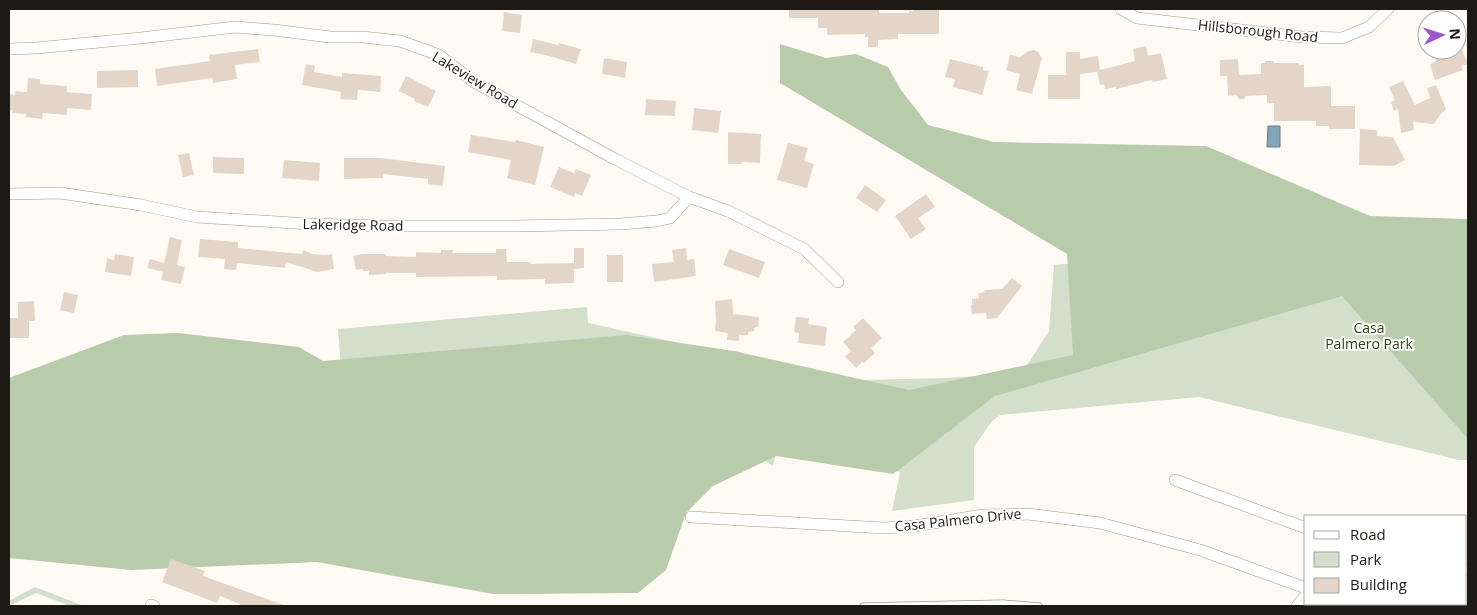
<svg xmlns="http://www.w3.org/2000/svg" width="1477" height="615" viewBox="0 0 1477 615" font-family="'Open Sans',sans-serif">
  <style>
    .green { fill: #d3dfca }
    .forest { fill: #b8cbab }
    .water { fill: #82a5b9; stroke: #647b88 }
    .building { fill: #e3d6c9 }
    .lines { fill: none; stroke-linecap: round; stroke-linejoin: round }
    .lane-casing { stroke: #a2968a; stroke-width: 7 }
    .street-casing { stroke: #a2968a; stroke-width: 12 }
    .lane { stroke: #fff; stroke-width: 5.5 }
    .street { stroke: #fff; stroke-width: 11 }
    .labels { text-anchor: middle; stroke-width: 4; stroke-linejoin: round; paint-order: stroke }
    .street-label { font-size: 14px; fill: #1d1914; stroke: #fff }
    .park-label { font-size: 14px; fill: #2b4313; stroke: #fff }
  </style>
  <rect width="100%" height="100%" fill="#fffaf4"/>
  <g class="green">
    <path d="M1468,228V462L1466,460H1459L1199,397L1000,415L992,421L974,447V500L892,511L900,472L777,446L773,466L677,407L345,419L338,329L587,307L588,323L716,351L861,380L946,378L1022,373L1049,331L1054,265Z"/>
    <path d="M35,587L84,606H70L36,593L9,606V601Z"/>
  </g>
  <path class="forest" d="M780,44L826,58L856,54L888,67L901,90L928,125L994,142L1206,146L1370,216L1468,219V439L1342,296L995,396L893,474L776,456L713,486L686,513L666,570L638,593L493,594L317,562L131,570L9,558V378L124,335L178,333L299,347L323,361L627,335L734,351L909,390L1073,355L1067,254L780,83Z"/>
  <path class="water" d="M1268,126H1280V147H1267Z"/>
  <g class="building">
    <path d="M789,9H879V13H909V11H913V9H939V34H898V39L878,40V47H868V37H865V34L827,35V28H818V18H789Z"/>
    <path d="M504,12L522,15L520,33L502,31Z"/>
    <path d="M533,39L558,45L559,43L581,49L576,64L549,56L530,52Z"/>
    <path d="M1146,46L1148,56L1161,53L1167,79L1153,82L1152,80L1116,89V87L1105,89L1104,84L1100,85L1097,72L1080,74V99H1048V75H1066V52H1080V59L1098,56L1100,70L1135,61L1133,49Z"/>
    <path d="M258,49L260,62L235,65L237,79L213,83L212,78L157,86L155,69L210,61L209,55Z"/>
    <path d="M1034,50L1038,52L1042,58L1032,94L1016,90L1020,74L1006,70L1010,55L1020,57L1029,51Z"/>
    <path d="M1446,50H1462L1468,64L1461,66L1463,70L1435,80L1430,64L1436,61L1435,57L1447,53Z"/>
    <path d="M604,58L627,62L625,78L602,74Z"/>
    <path d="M950,59L983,67V70L989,71L982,95L953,87L955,79L945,77Z"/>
    <path d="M1238,59L1239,75L1261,74V63H1265V61H1274V63H1299V65H1304V87L1331,86V106H1355V129H1329V126H1316V121H1274V103H1267V95L1246,96L1244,99H1239L1236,95L1228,96L1227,76H1220V60Z"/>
    <path d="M306,64L315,66L314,72L342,77V73L381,76L380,92L358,90L357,100L340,99L341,92L302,85Z"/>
    <path d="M138,70V87L97,88V71Z"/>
    <path d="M406,76L436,91L428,107L414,101L415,99L399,91Z"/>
    <path d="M28,78L40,79V84L67,86V92L92,94L91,110L67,108V115L43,113L42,119L26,117V114L12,113L13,110H9V94L15,95V91L27,92Z"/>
    <path d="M1403,81L1415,105L1430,98L1427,88L1436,85L1446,109L1440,115L1434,124L1413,122L1414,130L1401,133L1398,109L1394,111L1391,102L1395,100L1389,87Z"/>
    <path d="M646,99L676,101L675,116L645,115Z"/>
    <path d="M694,108L721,111L718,133L692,130Z"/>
    <path d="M1360,129L1377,130V136L1393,137L1405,160L1394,166L1359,165Z"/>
    <path d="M728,132L761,134L760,163L741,162V164H728Z"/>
    <path d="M471,135L515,142L516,140L544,147L535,185L507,178L511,160L468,152Z"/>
    <path d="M788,143L808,148L804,161L814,164L807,188L777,180Z"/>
    <path d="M189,153L194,175L183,177L178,155Z"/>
    <path d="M213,157L244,158V174L213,173Z"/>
    <path d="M344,158H381L445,166L443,186L428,184V179L383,174V178L344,179Z"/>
    <path d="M284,160L320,163L319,181L282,178Z"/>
    <path d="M559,167L574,173L576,169L591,175L582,196L575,193L574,197L550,187Z"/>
    <path d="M865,185L886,200L877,212L856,198Z"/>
    <path d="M926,194L935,207L918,218L926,229L911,239L895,216Z"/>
    <path d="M170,237L182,240L177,265L185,267L181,284L161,280L163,272L147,268L150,259L164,263Z"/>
    <path d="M200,239L238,242V248L302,254L303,250L312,254L325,255L332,254L334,269L318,272L286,262L285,268L237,263L236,270L224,269L225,259L198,257Z"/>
    <path d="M574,248H584V268L574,269Z"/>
    <path d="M686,248L687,260L694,259L696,276L654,282L652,264L674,262L672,250Z"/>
    <path d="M496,249H506L507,262H530L531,264L574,263V283L545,284V279L497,280V276L416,277V273H386V274L369,275V271H363V269L356,270L353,256L362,254H386V256L416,257V252L441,253V250H453V253H496Z"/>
    <path d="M729,249L765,262L759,278L723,265Z"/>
    <path d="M115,254L134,257L131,276L105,272L107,258L114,260Z"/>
    <rect x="607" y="255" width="16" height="27"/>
    <path d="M1012,278L1022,286L997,318L987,319L986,313L972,314L971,305H972V299L979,298L978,293L985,292L984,290L1002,289Z"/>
    <path d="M64,292L78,295L74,313L60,310Z"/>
    <path d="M732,299L733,314L759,317L758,327H755L754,331L748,332V335H739V341L727,340L728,333L715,331L716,321L715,301Z"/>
    <path d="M34,301L35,321H29V338H9V318H18V302Z"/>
    <path d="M796,317L809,318L808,324L827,327L825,346L798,343L799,333L794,332Z"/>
    <path d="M863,318L882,338L871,348L875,353L864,363L862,362L856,368L845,356L851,351L843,342L856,330L853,327Z"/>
    <path d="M171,559L205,571L203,576L284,605L283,606H239L240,604L220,596L217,603L162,582Z"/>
  </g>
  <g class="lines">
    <defs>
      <path id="lane" d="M863,606L1003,603L1039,606"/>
      <g id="street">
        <path d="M1121,9L1137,18L1302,37L1342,38L1369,27L1388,9"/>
        <path d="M9,49L36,48L141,38L235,27L274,30L330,37H362L400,41L439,55L474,82L615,159L689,197L728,211L804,249L838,282"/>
        <path d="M9,194L60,193L141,205L197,217L309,224L384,226H515L621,224L657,221L670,218L689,197"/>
        <path d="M1175,480L1306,528"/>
        <path d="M691,517L884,528L915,526L983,515L1028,514L1100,523L1200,550L1306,588"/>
        <path d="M1466,569L1468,570"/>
        <path d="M1362,604L1371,606"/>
        <path d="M151,605L154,606"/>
        <path d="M1297,606L1306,595"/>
        <path d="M1396,606L1413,604"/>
      </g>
    </defs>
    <use href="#lane" class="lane-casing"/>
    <use href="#street" class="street-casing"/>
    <use href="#lane" class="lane"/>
    <use href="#street" class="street"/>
  </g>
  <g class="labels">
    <g class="street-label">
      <text transform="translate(1258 31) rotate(6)" y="5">Hillsborough Road</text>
      <text transform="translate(475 80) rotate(31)" y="5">Lakeview Road</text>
      <text transform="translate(353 225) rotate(1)" y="5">Lakeridge Road</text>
      <text transform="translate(958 520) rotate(-6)" y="5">Casa Palmero Drive</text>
    </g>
    <g class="park-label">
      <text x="1369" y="333">Casa<tspan x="1369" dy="16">Palmero Park</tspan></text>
    </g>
  </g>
  <rect width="1477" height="615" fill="none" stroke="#1d1914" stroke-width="20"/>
  <rect x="1304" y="515" width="162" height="90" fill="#ffffff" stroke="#a5a3a1"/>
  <rect x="1314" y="531" width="25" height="8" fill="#ffffff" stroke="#a5a3a1"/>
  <text x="1350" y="540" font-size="15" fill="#1d1914">Road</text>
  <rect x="1314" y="552" width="25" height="15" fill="#d3dfca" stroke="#a5a3a1"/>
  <text x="1350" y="565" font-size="15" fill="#1d1914">Park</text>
  <rect x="1314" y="578" width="25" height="15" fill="#e3d6c9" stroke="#a5a3a1"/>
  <text x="1350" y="590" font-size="15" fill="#1d1914">Building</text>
  <g transform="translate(1442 35) rotate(86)"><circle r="24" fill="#ffffff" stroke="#a5a3a1"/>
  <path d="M0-4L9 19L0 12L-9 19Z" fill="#9f57cb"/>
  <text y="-8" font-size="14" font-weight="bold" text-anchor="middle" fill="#1d1914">N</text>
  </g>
</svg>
